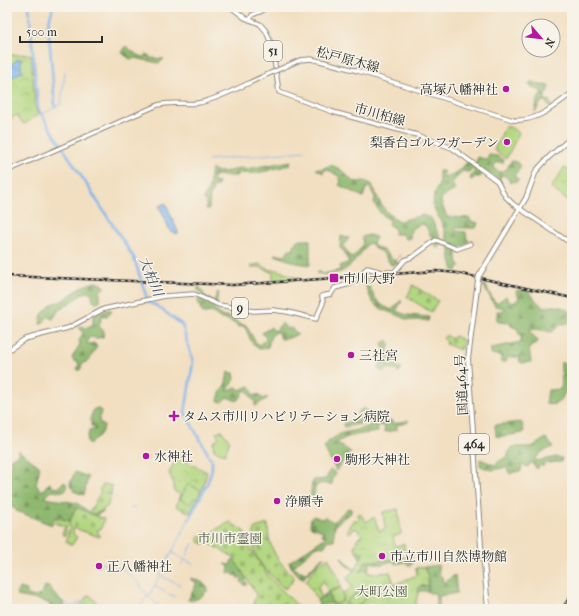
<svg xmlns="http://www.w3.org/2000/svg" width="579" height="616" viewBox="0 0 579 616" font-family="'IM FELL French Canon','Noto Serif JP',serif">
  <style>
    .grass { fill: url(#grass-dots); stroke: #6f8156 }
    .forest { fill: url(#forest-firs); stroke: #5c724c }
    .cemetery { fill: url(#cemetery-stones); stroke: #6f8156 }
    .park { fill: url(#park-crowns); stroke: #6f8156 }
    .pitch { fill: #b3d780; stroke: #6f8156 }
    .water { fill: url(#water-ripples); stroke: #546e8b }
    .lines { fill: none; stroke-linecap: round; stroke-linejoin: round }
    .stream { stroke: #7db2eb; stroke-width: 1 }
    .river { stroke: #7db2eb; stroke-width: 2.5 }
    .major-casing { stroke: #8e8576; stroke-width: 5.5 }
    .highway-casing { stroke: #8e8576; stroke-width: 6 }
    .major { stroke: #fff; stroke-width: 3.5 }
    .highway { stroke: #fff; stroke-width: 4 }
    .rail-casing { stroke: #2b2b2b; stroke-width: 2.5 }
    .rail { stroke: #f7f3e8; stroke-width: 1; stroke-dasharray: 3; stroke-linecap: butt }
    .major-bridge-casing { stroke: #8e8576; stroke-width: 5.5; stroke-linecap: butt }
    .highway-bridge-casing { stroke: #8e8576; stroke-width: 6; stroke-linecap: butt }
    .major-bridge { stroke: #fff; stroke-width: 3.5 }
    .highway-bridge { stroke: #fff; stroke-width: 4 }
    .poi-dot { fill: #b5179e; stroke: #f7f3e8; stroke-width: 1.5 }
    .labels { text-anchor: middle; stroke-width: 3; stroke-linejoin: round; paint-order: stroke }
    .shield { fill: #f7f3e8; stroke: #686764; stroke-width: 1 }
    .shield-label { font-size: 12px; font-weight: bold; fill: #2b2b2b }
    .street-label { font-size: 13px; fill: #2b2b2b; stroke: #f7f3e8 }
    .poi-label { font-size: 13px; fill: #2b2b2b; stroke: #f7f3e8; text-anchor: start }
    .park-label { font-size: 13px; fill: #4d5640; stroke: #f7f3e8 }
    .water-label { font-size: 14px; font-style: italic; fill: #445465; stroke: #f7f3e8 }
  </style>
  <defs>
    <pattern id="grass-dots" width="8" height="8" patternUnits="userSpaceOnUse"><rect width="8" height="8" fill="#b3d780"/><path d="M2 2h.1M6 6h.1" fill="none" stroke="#9ab96f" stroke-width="1.8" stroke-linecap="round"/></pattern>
    <pattern id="forest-firs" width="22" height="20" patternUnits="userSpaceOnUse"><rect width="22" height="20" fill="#8eb86e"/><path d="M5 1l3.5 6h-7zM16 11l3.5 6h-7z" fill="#74965b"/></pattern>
    <pattern id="cemetery-stones" width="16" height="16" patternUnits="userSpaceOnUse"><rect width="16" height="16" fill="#b3d780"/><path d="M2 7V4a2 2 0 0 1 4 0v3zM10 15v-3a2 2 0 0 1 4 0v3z" fill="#9ab96f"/></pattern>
    <pattern id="park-crowns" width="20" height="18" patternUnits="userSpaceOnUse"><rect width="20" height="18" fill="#b3d780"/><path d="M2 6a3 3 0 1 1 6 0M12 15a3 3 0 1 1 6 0" fill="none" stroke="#9ab96f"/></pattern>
    <pattern id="water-ripples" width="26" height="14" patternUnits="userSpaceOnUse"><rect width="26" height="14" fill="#7db2eb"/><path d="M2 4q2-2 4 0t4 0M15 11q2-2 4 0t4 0" fill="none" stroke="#6791bf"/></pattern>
  </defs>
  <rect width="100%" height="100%" fill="#f7f3e8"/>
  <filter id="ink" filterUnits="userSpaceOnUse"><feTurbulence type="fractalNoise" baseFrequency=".025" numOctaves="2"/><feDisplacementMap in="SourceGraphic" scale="8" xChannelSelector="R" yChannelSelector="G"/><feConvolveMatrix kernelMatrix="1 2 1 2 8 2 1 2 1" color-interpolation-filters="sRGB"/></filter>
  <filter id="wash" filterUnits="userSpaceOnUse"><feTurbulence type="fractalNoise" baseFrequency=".012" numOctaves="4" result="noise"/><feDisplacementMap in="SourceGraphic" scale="16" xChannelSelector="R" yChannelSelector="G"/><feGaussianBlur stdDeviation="0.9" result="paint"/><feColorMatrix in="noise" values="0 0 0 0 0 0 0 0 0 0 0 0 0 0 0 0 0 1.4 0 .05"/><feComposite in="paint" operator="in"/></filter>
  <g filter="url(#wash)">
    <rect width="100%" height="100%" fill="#f2dfc1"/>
    <path class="grass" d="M88,595L91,596L103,609H86L88,605L86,604L83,607H80L79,609H72V608C80,608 84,601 88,595Z"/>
    <g class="forest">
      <path d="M126,46L137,55L144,57L146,54L149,55L150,58L164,59L159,63L134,58L130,59L122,53Z"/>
      <path d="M531,81L543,86L545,85L549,86L547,93L545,94V100L546,101L549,100L552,106L550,108L545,101H542L535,112L537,101L542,92L529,85Z"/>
      <path d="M489,155L497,156L504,160L503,163L498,162L494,165L495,170L501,172L507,169L511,161L516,162L521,166L514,176L519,180L517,182L513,181L512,183L509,182V179L503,175L499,179L484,170L483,174L480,177H475L472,180L470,179L472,174L475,172L473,169L468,172L462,171L452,183L455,190L442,197L441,202L447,217L470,218V221L478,223L476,228H455L456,231L466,232L467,240L470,241L458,250C456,256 457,263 461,267H458L457,271L453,270V266L450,258V249L443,226L433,206L434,194L439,185V171H443L444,177C455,174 461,170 468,161L475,164L478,157L487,160Z"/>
      <path d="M291,161L290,165C276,168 254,176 240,173L237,176C230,176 222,176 215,175L213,182L218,183V186H214L210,197L209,209H206V202L203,199C205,195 208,192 209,187C210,184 209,181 210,177L209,176L212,169L219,172L230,171L238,168L246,169Z"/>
      <path d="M330,165C341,168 345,173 352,181L358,182L364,181L372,184C380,202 381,211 400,221L422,215L431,218L443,244L437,249L427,228L425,225L421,224L411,229L410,238L406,239L402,234H394L395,229L388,224L390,219C382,218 378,209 374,203L375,197L370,188L367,187L363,197L339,185L341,182L339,176L326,169L323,173L316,169H322Z"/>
      <path d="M369,235L376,237L373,244L376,247L385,251L394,261L400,255L401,256H399L395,261L398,264L391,265L382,252L375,249L372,244L368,243C355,262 343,280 316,273L319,271L323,274L340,270V266L349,262L342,249L340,248L341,236L349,238L343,246L352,258C358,251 365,247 362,237Z"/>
      <path d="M297,240H310V265L297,263L275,255V254L285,256L289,249L294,250V245Z"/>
      <path d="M361,278L366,279L375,298L383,306L392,310L400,301H402L396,311L407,315L429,317L428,321C419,318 409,323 402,317C392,312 376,310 371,299C368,292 366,285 361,278Z"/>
      <path d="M95,282L102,284L105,287L100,291V302L95,303L93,301L92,296L88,292L84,293L58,311L53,319L50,318L48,316L42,324H40L42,314L52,304L62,301L83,286Z"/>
      <path d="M485,284L492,298L497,303L506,296L508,301L512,303L515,302L519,298L516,291C530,284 534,303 544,307C547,307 551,306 554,306C561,306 565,308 571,312L568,323L561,324L552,332L536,329L529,331L538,341V342L529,348L531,362L522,363L520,362L519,357H508L506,362H501V356L491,354V348L521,342V336L518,333V329L511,326L510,323L499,322L497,320V311H503L505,308L495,306L483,285Z"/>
      <path d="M199,286C203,293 206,299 214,301L218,292L219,293L216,301L218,303L214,305L213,308L223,317L227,316L240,324L246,325L255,341L259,345L266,338L262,333L271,327L275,331L282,323L287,329L291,328L298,334L289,338L281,339L278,333L276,332L271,336L268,347L260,349C249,344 250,335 244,326L239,327L229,320L221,319L212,312L204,313L202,312L197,301L203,298V297L197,288Z"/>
      <path d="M107,310H112L107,316H102L99,326L104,331L103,337L97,338L89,337L87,344L94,343L97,346L89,361L83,363L80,370H78L77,369L79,363L73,360L72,358L80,344L79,341L83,333L79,327L82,326L86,328L93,326V316Z"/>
      <path d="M388,340L390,344L388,349V353L395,357L398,362L396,366L402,369L399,372C392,369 390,366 384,372L377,369L382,362L383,359L387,360L382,343Z"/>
      <path d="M561,362L572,370V377L567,378C566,391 563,408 546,404L548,390L560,389L561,388C563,379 560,371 561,362Z"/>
      <path d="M228,372L234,373L235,379L227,391L237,387L239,390L250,386L254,396L259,394L263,399L267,397L268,398L255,406V401L252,399L247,390L243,392L241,397L237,401L227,397L222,402L218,401L220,393L226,383Z"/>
      <path d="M363,408L383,419L392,421L393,424L409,420L407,423L397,425V430L385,432L384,425L377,426L378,432C365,434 347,434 337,443L351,452L336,471L324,447L329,441L342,433L357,430L370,426L371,424L370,422L344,427L343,425L344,423L360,420V416L357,413Z"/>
      <path d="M94,409H100L101,410L99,422L104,426C103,433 95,440 89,444L87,441L89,431L96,429L91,426V416Z"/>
      <path d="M520,422L522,423L524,431L523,433L499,437L496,436L495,425Z"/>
      <path d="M546,438L553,447L542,452L535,459L537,461L557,457L562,458L561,462L544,463L543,467L542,465L539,466L537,469L531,462L528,467L522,465L521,471L514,472L510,474L506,467L492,470L480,466V459L495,465L499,461L507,457L511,447H532Z"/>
      <path d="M18,450L40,467L36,484L41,490H45L46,486L50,483L52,487L59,488L63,482L66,483L67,489C63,492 57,492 52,491L45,496V498L77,503L92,514L104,511L95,516L76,508L69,521L55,517L52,525L16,511L17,509L11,506L7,507V467L12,465L10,459L18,455Z"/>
      <path d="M330,470L333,471L336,475L333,477L332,484C327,485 323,482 317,485L315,489L314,495L316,498L317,502L315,503L310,500L312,484L314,480L326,479Z"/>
      <path d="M75,472L88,477L84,495L73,491L74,489L70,486V483Z"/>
      <path d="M348,508L351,509V513C344,518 334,522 334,532C334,536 335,537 334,541L331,540L328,541L324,547L317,546L297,563L293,568L306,573L322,557H324L303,579C296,574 292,570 289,562L326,537L322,535L323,531L311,527L310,525L311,518L314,516L321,519L326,517L333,522Z"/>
      <path d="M358,524L375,561L410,557L411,555L412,565H408L406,562L395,564L393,561C383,563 382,567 371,562L368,569L366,568L361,572L360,571L356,582L341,605L320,607L317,601L328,592L332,603L337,604L343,601C343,590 347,593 352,587L347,577L354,571L346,565L341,557L347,564L355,569L361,560L354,547L357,542L356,540L362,535L356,528L349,533L347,531Z"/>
      <path d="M232,560H236L246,578L245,581L247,583L246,585L245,586L241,582L242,578L240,577L238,579L237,575L236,576L231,573H228L229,566L225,564L230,565Z"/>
      <path d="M438,565L439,574L443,578L442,581L445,582L455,575L457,593L439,596V609H434L437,608L435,593H429L428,581V591H419L415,601L416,608H418V609L359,578L368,569V573L376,574L390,572L394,585L417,575L416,568L424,567L427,576L424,567Z"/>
      <path d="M191,578L202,582L209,589C202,595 199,601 188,600L196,585V582L191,580Z"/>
      <path d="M45,586L51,588L54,594L62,601L65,607L64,609L60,606L58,609L50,607V604L43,601L17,596V591L20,588L26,590L28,595L36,597L42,593Z"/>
    </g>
    <g class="cemetery">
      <path d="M413,285L438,301L431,312L407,297Z"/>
      <path d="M447,335L451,339L455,336L464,341L460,350L446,344L447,342L443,338Z"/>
      <path d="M104,484L112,486L111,496L109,495L108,498L110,499L108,503V506C102,510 98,515 89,513L101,491L99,490Z"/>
      <path d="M76,507L95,516L104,519L101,529H98V534H99V537L74,528L73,534L77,537L72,545L66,542L70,526H67L65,536L62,534L65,526L56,524L57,518L69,521V524Z"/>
      <path d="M230,522L245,532L244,537L251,539L250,548L268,576L301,609H254V600L256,597L255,592L233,557L207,542L203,544L198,541V538L206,532L213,534L215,530Z"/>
      <path d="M268,524C268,550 278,560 295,579L285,589C273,579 256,562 253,547C252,541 254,533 255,528Z"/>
      <path d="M366,592L368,595L355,609H333H340L355,594Z"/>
    </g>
    <g class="park">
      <path d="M31,54L35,105L38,115L25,124L21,122L17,115L7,121V55Z"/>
      <path d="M564,168L572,171V204L551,188Z"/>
      <path d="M259,264L270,270H277L300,279L273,281V273L259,267H251L250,266Z"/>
      <path d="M181,453L183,457V460L207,472L203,487L190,513L176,506L181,495L174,491V484L169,473L178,455Z"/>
      <path d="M398,509L401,534L393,537L395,546L404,544L405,550L389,553V560L380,561H366L360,571L361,572L366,568L368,573L376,574L390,572L394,585L417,575L416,568L424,567L428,578V585L419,586C419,594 415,600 416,608H418V609H376L377,607L371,601L364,607L356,609L368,595L366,592L354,594L340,609L320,608L319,605L329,603L337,604L343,601V594L352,587L347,577L356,569L363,554V552L356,550L354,547L357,542L356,540L362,535L356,528L349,533L347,531L355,519L356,521L360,518L357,515L360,513L366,522L374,517L379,531L385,529L383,512Z"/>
      <path d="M328,557L337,575L341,587L328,592L324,581L318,586L321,597L317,600L306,581L317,566Z"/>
    </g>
    <g class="pitch">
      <path d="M505,127H510L519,133L506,159L494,150Z"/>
      <path d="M221,430L230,441L225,454L214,450L213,442L219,438L216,433Z"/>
      <path d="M188,484L201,490L197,499L194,497L190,504L180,499Z"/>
      <path d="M340,588C343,592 344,599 340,603L334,604L331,601L329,592Z"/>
    </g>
    <g class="water">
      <path d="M17,59H21V68L24,72C17,72 14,79 7,77V67H9Z"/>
      <path d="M166,203L178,232V234L170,231L159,206Z"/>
    </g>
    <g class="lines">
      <g class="stream">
        <path d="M41,115L61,104L65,72"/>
        <path d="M208,160L305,151"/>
        <path d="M131,508L136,507"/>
        <path d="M188,552L193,544"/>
        <path d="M172,553L193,564"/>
        <path d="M186,556L188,554"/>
        <path d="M93,562L104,564L113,568H120"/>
        <path d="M181,565L184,561"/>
        <path d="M123,569L127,572"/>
        <path d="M127,573L128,574"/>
        <path d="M129,574L132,577"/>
        <path d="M161,576L180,585"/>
        <path d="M133,578L137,582L141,585L140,587"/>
        <path d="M155,587L175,597"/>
        <path d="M141,588L148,595"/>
        <path d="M148,596L162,609"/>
        <path d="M63,602L67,604"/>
        <path d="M68,605L73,607L81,601L95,609"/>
        <path d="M138,609L153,589L189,519"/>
        <path d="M155,609L158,605"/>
      </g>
      <g class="river">
        <path d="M29,7L38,109L134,258L148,302L157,306L182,325L193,362L185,413L212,461C214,478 196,503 189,519"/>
        <path d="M53,7L48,24L55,107"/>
      </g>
    </g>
  </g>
  <g filter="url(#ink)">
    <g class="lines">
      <defs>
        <g id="major">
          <path d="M231,7L245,18L260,24L266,31L272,46L279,92L333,112L417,135L452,148L459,153L497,181L505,196L513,204L572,244"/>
          <path d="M250,20L252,15L262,11L266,7"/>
          <path d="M328,63L358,71L513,120C537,122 553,107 572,93"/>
          <path d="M7,171L158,105C172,101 185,105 198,103C217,100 246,84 264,76"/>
          <path d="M7,351L25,339L68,328L104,309L165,296L194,294L219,305L254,311L273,310L288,312L316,319L323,303L322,296L331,294L335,288L350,284L367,268L382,272H394L405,260L414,256L436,240L457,249L470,244"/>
        </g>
        <g id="highway">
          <path d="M479,276L526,198L536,171L549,157L572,137"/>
          <path d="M478,280L468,359L481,546L484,563L488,609"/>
        </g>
      </defs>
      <use href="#major" class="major-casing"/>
      <use href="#highway" class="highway-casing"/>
      <use href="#major" class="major"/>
      <use href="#highway" class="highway"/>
      <defs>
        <g id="rail">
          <path d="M7,276L233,285L436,271L457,273L572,298"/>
          <path d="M562,609L572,594"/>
        </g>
      </defs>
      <use href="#rail" class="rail-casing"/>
      <use href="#rail" class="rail"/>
      <defs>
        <path id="major-bridge" d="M264,76L300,60L311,59L328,63"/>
        <path id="highway-bridge" d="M478,280L479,276"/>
      </defs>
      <use href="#major-bridge" class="major-bridge-casing"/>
      <use href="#highway-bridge" class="highway-bridge-casing"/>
      <use href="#major-bridge" class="major-bridge"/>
      <use href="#highway-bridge" class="highway-bridge"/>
    </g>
  </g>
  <g class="poi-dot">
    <circle cx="506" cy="89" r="4"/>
    <circle cx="507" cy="142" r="4"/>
    <rect x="329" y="273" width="10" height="10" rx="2"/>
    <circle cx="351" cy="355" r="4"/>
    <path d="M172 410h4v4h4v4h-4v4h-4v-4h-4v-4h4z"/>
    <circle cx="146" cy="456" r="4"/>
    <circle cx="337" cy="459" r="4"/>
    <circle cx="277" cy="501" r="4"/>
    <circle cx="382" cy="556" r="4"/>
    <circle cx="99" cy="566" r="4"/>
  </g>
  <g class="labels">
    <g class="shield">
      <rect x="264" y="41" width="18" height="20" rx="3"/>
      <rect x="232" y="298" width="16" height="20" rx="3"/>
      <rect x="459" y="434" width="30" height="20" rx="3"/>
    </g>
    <g class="shield-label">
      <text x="273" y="55">51</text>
      <text x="240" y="312">9</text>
      <text x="474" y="448">464</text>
    </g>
    <g class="street-label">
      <text transform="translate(348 59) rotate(15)" y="5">松戸原木線</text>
      <text transform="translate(380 114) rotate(15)" y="5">市川柏線</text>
      <text transform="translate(461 385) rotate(-93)" y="5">国道464号</text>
    </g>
    <g class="poi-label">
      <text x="498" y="94" text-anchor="end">高塚八幡神社</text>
      <text x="499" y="147" text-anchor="end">梨香台ゴルフガーデン</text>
      <text x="343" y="283">市川大野</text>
      <text x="359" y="360">三社宮</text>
      <text x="183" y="421">タムス市川リハビリテーション病院</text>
      <text x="154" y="461">水神社</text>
      <text x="345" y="464">駒形大神社</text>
      <text x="285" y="506">浄願寺</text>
      <text x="390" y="561">市立市川自然博物館</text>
      <text x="107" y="571">正八幡神社</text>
    </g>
    <g class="park-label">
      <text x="230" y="543">市川市霊園</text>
      <text x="382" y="596">大町公園</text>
    </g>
    <g class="water-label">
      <text transform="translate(151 276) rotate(67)" y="5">大柏川</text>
    </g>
  </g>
  <rect width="579" height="616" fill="none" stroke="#f7f3e8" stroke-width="24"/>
  <g transform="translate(541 38) rotate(118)"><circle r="19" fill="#f7f3e8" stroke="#a5a39c"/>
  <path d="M0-3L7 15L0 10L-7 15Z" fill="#b5179e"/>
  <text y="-6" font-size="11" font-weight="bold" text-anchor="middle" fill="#2b2b2b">N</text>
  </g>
  <path d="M20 36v6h82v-6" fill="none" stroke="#2b2b2b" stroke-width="2"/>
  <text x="26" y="36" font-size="12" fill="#2b2b2b" stroke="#f7f3e8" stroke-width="3" paint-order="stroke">500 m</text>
</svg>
